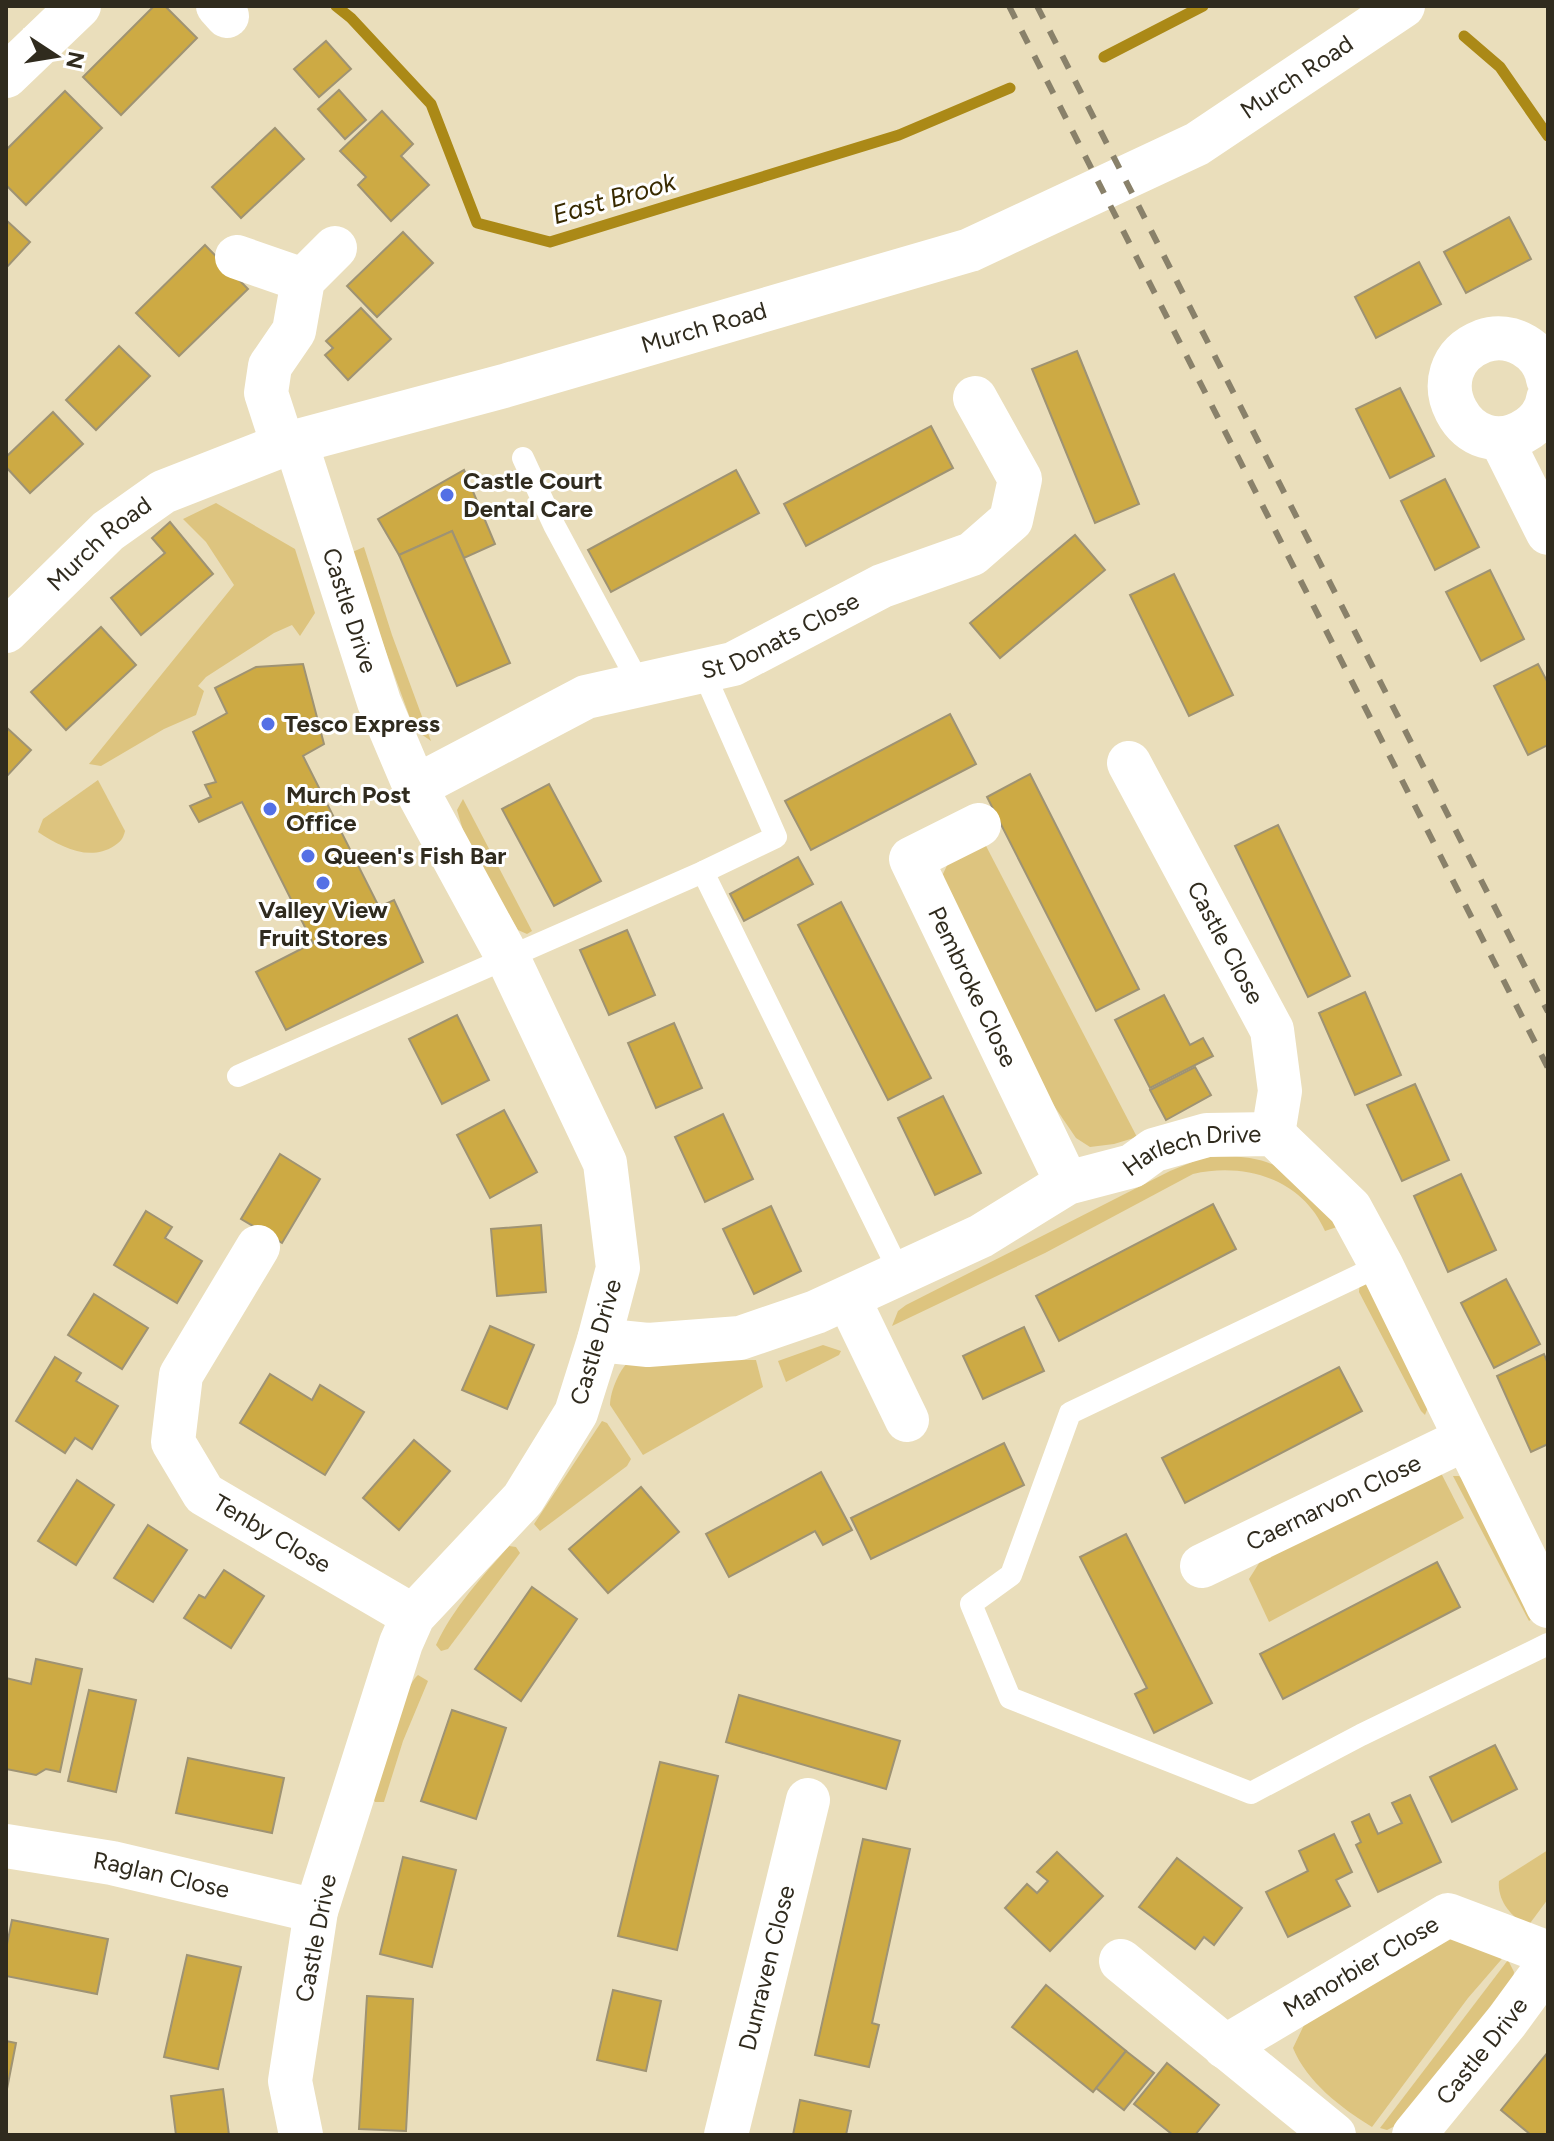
<svg xmlns="http://www.w3.org/2000/svg" width="1554" height="2141" font-family="Figtree,sans-serif">
<style>
.green{fill:#ddc47f}
.lines{fill:none;stroke-linecap:round;stroke-linejoin:round}
.stream{stroke:#ab8917;stroke-width:11}
.building{fill:#cdaa44;stroke:#9f9373;stroke-width:2}
.lane{stroke:#fff;stroke-width:22}
.street{stroke:#fff;stroke-width:44}
.rail{stroke:#89816a;stroke-width:6;stroke-dasharray:14 14;stroke-linecap:butt}
.poi-dot{fill:#5470e5;stroke:#fff;stroke-width:3}
.labels{text-anchor:middle;stroke-width:6;stroke-linejoin:round;paint-order:stroke}
.street-label{font-size:24px;fill:#302b1e;stroke:#fff}
.poi-label{font-size:24px;font-weight:bold;fill:#302b1e;stroke:#fff;text-anchor:start}
.water-label{font-size:26px;font-style:italic;fill:#382a00;stroke:#fff}
</style>
<rect width="100%" height="100%" fill="#eadebb"/>
<g class="green">
<path d="M216,503l79,46 20,64 -15,23 -8,-11 -18,8 -68,44 -8,9 6,5 -8,24 -32,14 -63,37 -12,-2 145,-179 -28,-43 -23,-23z"/>
<path d="M364,547l28,88 39,106 -17,-12 -64,-176z"/>
<path d="M98,780l27,51c-2,8 -4,10 -11,15 -25,16 -53,1 -76,-14l5,-13z"/>
<path d="M463,799l69,132 -5,3 -9,-4 -51,-86 -10,-34z"/>
<path d="M985,844l152,293 -23,7 -24,3 -14,-9 -28,-41 -102,-205 -3,-18 7,-15z"/>
<path d="M1217,1156c68,-1 82,23 120,71l-12,4c-23,-52 -80,-69 -132,-57l-148,79 -153,73 6,-15 8,-6 264,-134 32,-13z"/>
<path d="M1360,1281h12l58,121 -5,13 -4,-4 -62,-119z"/>
<path d="M823,1345l18,6 -2,4 -53,27 -8,-21z"/>
<path d="M631,1359l125,1 7,27 -120,68 -33,-50c0,-14 10,-37 21,-46z"/>
<path d="M602,1421l5,2 24,36 -4,7 -87,65 -6,-7z"/>
<path d="M1441,1473l23,45 -195,104 -20,-43 12,-19z"/>
<path d="M1453,1476h6l11,9 63,133 -4,3z"/>
<path d="M509,1546l7,1 4,6 -72,96 -7,2 -5,-6c17,-37 46,-68 73,-99z"/>
<path d="M418,1675l10,6 -25,60 -19,61h-9l-2,-4c7,-24 29,-111 45,-123z"/>
<path d="M1548,1850v49l-20,27c-16,-8 -31,-25 -29,-45z"/>
<path d="M1458,1935l49,18 -39,45 -96,129c-31,-19 -65,-45 -79,-79l11,-23 128,-80z"/>
<path d="M1508,1960l6,12 -1,8 -116,145 -10,5 -7,-2z"/>
</g>
<g class="lines">
<g class="stream">
<path d="M336,6l15,12 80,86 46,119 73,19 349,-107 111,-47"/>
<path d="M1464,36l36,31 48,69"/>
<path d="M1104,57l99,-51"/>
</g>
</g>
<g class="building">
<path d="M154,6h11l32,32 -76,77 -38,-38z"/>
<path d="M326,41l25,28 -32,28 -25,-28z"/>
<path d="M339,90l27,30 -21,19 -27,-30z"/>
<path d="M65,91l37,37 -76,77 -20,-20v-35z"/>
<path d="M382,111l31,33 -12,12 28,29 -38,36 -33,-36 8,-8 -26,-26z"/>
<path d="M275,128l29,31 -63,59 -29,-31z"/>
<path d="M1509,217l22,42 -65,34 -22,-41z"/>
<path d="M6,220l24,22 -24,26z"/>
<path d="M403,232l30,31 -56,54 -30,-31z"/>
<path d="M205,245l43,44 -69,67 -43,-43z"/>
<path d="M1419,262l22,42 -65,34 -21,-41z"/>
<path d="M361,308l30,31 -43,41 -23,-25 8,-7 -7,-7z"/>
<path d="M119,346l31,30 -54,54 -30,-30z"/>
<path d="M1077,351l62,153 -44,19 -63,-154z"/>
<path d="M1400,388l34,68 -44,22 -34,-69z"/>
<path d="M53,412l30,32 -53,49 -24,-26v-10z"/>
<path d="M931,426l22,42 -147,78 -22,-42z"/>
<path d="M464,470l31,74 -31,14 -12,-27 -53,24 -21,-36z"/>
<path d="M736,470l23,43 -148,79 -23,-42z"/>
<path d="M1445,479l34,68 -44,23 -34,-69z"/>
<path d="M170,522l43,52 -72,61 -30,-37 54,-45 -13,-15z"/>
<path d="M452,531l58,132 -53,23 -58,-131z"/>
<path d="M1075,535l30,35 -105,88 -30,-35z"/>
<path d="M1490,570l34,69 -43,22 -35,-69z"/>
<path d="M1174,574l59,121 -44,21 -59,-121z"/>
<path d="M101,627l35,38 -70,65 -35,-38z"/>
<path d="M303,664l21,80 -21,12 76,151 15,-7 29,62 -137,68 -30,-58 57,-29 -71,-141 -43,20 -9,-16 21,-9 -6,-12 11,-3 -23,-50 34,-19 -12,-25 41,-21z"/>
<path d="M1538,664l10,19v62l-20,10 -34,-69z"/>
<path d="M950,714l26,50 -165,86 -26,-49z"/>
<path d="M6,727l25,23 -25,27z"/>
<path d="M1030,774l109,215 -43,22 -109,-214z"/>
<path d="M549,784l52,97 -47,25 -52,-97z"/>
<path d="M1278,825l72,151 -42,21 -73,-151z"/>
<path d="M798,857l15,27 -69,37 -14,-27z"/>
<path d="M841,902l90,176 -43,22 -90,-175z"/>
<path d="M627,930l28,65 -46,20 -29,-65z"/>
<path d="M1365,992l36,83 -46,20 -36,-82z"/>
<path d="M1164,995l26,50 13,-7 10,18 -63,32 -35,-68z"/>
<path d="M457,1015l32,65 -47,24 -33,-65z"/>
<path d="M674,1023l28,65 -46,20 -28,-65z"/>
<path d="M1195,1067l16,28 -45,25 -16,-30z"/>
<path d="M1415,1084l34,76 -47,21 -35,-76z"/>
<path d="M943,1096l38,77 -46,22 -37,-77z"/>
<path d="M504,1110l33,62 -47,26 -33,-63z"/>
<path d="M723,1114l30,65 -48,23 -30,-65z"/>
<path d="M280,1154l40,25 -38,64 -41,-24z"/>
<path d="M1461,1174l35,76 -48,22 -34,-76z"/>
<path d="M1213,1204l23,45 -177,92 -23,-45z"/>
<path d="M771,1206l30,65 -47,23 -31,-65z"/>
<path d="M146,1211l26,16 -7,11 37,23 -25,42 -63,-38z"/>
<path d="M541,1225l5,67 -49,4 -6,-67z"/>
<path d="M1506,1279l34,65 -46,24 -33,-65z"/>
<path d="M94,1294l54,34 -26,41 -54,-34z"/>
<path d="M490,1326l44,19 -27,64 -45,-19z"/>
<path d="M1024,1327l20,44 -61,28 -20,-43z"/>
<path d="M1544,1354l4,10v80l-17,8 -34,-76z"/>
<path d="M55,1357l26,16 -5,8 42,25 -26,43 -17,-11 -10,15 -49,-32z"/>
<path d="M1339,1367l23,44 -177,92 -23,-45z"/>
<path d="M270,1374l42,26 8,-15 44,27 -39,63 -85,-52z"/>
<path d="M414,1440l36,31 -51,59 -36,-32z"/>
<path d="M1004,1443l20,42 -153,74 -20,-41z"/>
<path d="M821,1472l31,58 -29,15 -8,-14 -86,46 -23,-43z"/>
<path d="M77,1480l37,25 -38,60 -38,-24z"/>
<path d="M641,1487l38,45 -71,61 -39,-44z"/>
<path d="M148,1525l39,25 -34,52 -39,-24z"/>
<path d="M1126,1534l86,169 -58,30 -19,-39 12,-6 -67,-131z"/>
<path d="M1437,1562l23,45 -177,92 -23,-45z"/>
<path d="M224,1570l40,26 -33,52 -47,-30 15,-23 6,3z"/>
<path d="M532,1587l45,32 -56,82 -46,-32z"/>
<path d="M36,1659l46,10 -22,103 -14,-3 -10,6 -30,-6v-91l25,6z"/>
<path d="M89,1690l47,10 -20,92 -48,-11z"/>
<path d="M739,1695l161,46 -14,48 -160,-47z"/>
<path d="M452,1710l54,18 -30,91 -55,-18z"/>
<path d="M1495,1745l22,44 -65,33 -22,-45z"/>
<path d="M188,1758l96,20 -12,55 -96,-20z"/>
<path d="M660,1762l58,14 -41,174 -59,-14z"/>
<path d="M1410,1795l31,67 -63,30 -22,-47 5,-3 -9,-20 17,-8 9,20 24,-11 -10,-20z"/>
<path d="M1334,1834l18,38 -16,8 14,26 -62,31 -22,-45 42,-21 -9,-20z"/>
<path d="M863,1839l47,10 -38,174 7,2 -10,42 -54,-12z"/>
<path d="M1057,1852l46,44 -53,55 -45,-43 22,-24 10,9 11,-12 -11,-9z"/>
<path d="M403,1857l53,13 -24,97 -52,-13z"/>
<path d="M1177,1858l65,50 -28,37 -10,-8 -9,12 -56,-42z"/>
<path d="M12,1920l96,19 -11,55 -91,-18v-27z"/>
<path d="M187,1955l54,12 -23,102 -54,-12z"/>
<path d="M1046,1985l80,66 -33,41 -81,-65z"/>
<path d="M613,1990l48,11 -15,70 -49,-11z"/>
<path d="M367,1996l46,3 -7,132 -47,-2z"/>
<path d="M6,2041l10,2 -10,51z"/>
<path d="M1126,2051l28,22 -30,37 -28,-22z"/>
<path d="M1548,2052v83h-17l-30,-25z"/>
<path d="M1167,2063l52,42 -24,30h-22l-39,-31z"/>
<path d="M223,2089l6,46h-53l-5,-39z"/>
<path d="M800,2100l51,11 -5,24h-53z"/>
</g>
<g class="lines">
<g class="lane">
<path d="M523,458l31,67 86,160"/>
<path d="M703,872l197,401"/>
<path d="M238,1076l465,-204 73,-35 -73,-166"/>
<path d="M1381,1265l-311,148 -59,162 -40,29 39,94 241,95 110,-58 187,-91"/>
</g>
<g class="street">
<path d="M218,6l9,10"/>
<path d="M6,76l73,-70"/>
<path d="M237,257l66,23"/>
<path d="M1548,379c-5,-29 -37,-48 -65,-38 -70,27 -17,130 46,87 10,-7 17,-17 19,-29"/>
<path d="M1501,439l47,94"/>
<path id="s1" d="M296,443l83,259 36,85 93,171 97,205 13,105 -19,72 -23,73 -53,86 -110,117 -12,27 -85,268 -26,170 11,54"/>
<path d="M283,445l-17,-52 4,-27 24,-35 9,-51 32,-32"/>
<path id="s2" d="M6,631l102,-100 55,-39 120,-47 221,-59 466,-136 227,-106 206,-138"/>
<path id="s3" d="M1129,763l143,267 8,61 -7,43"/>
<path id="s4" d="M415,787l171,-90 147,-33 149,-78 90,-32 39,-34 9,-41 -45,-81"/>
<path id="s5" d="M979,825l-68,34 156,324"/>
<path id="s6" d="M258,1247l-77,128 -8,67 31,52 209,122"/>
<path d="M848,1298l59,122"/>
<path id="s7" d="M599,1340l49,5 92,-7 76,-26 165,-76 86,-53 65,-17 22,-16 53,-15 66,-1 77,74 31,57 167,341"/>
<path id="s8" d="M1202,1566l263,-127"/>
<path id="s9" d="M6,1846l106,17 204,48"/>
<path d="M1121,1961l213,174"/>
<path id="s10" d="M1225,2047l223,-132 100,38"/>
<path id="s11" d="M726,2135l82,-335"/>
<path id="s12" d="M1414,2135l93,-114 41,-56"/>
</g>
<g class="rail">
<path d="M1009,6l539,1062"/>
<path d="M1037,6l511,1006"/>
</g>
</g>
<g class="poi-dot">
<circle cx="447" cy="495" r="8"/>
<circle cx="268" cy="724" r="8"/>
<circle cx="270" cy="809" r="8"/>
<circle cx="308" cy="856" r="8"/>
<circle cx="323" cy="883" r="8"/>
</g>
<g class="labels">
<g class="street-label">
<text dy="8" stroke="none"><textPath href="#s2" startOffset="1424">Murch Road</textPath></text>
<text dy="8" stroke="none"><textPath href="#s2" startOffset="776">Murch Road</textPath></text>
<text dy="8" stroke="none"><textPath href="#s2" startOffset="128">Murch Road</textPath></text>
<text dy="8" stroke="none"><textPath href="#s1" startOffset="176">Castle Drive</textPath></text>
<text dy="8" stroke="none"><textPath href="#s4" startOffset="398">St Donats Close</textPath></text>
<text dy="8" stroke="none"><textPath href="#s3" startOffset="204">Castle Close</textPath></text>
<text dy="8" stroke="none"><textPath href="#s5" startOffset="218">Pembroke Close</textPath></text>
<text dy="8" stroke="none"><textPath href="#s7" startOffset="636">Harlech Drive</textPath></text>
<text transform="translate(596 1342) rotate(-74)" y="8">Castle Drive</text>
<text dy="8" stroke="none"><textPath href="#s8" startOffset="146">Caernarvon Close</textPath></text>
<text dy="8" stroke="none"><textPath href="#s6" startOffset="356">Tenby Close</textPath></text>
<text dy="8" stroke="none"><textPath href="#s9" startOffset="158">Raglan Close</textPath></text>
<text transform="translate(316 1938) rotate(-79)" y="8">Castle Drive</text>
<text dy="8" stroke="none"><textPath href="#s10" startOffset="158">Manorbier Close</textPath></text>
<text dy="8" stroke="none"><textPath href="#s11" startOffset="172">Dunraven Close</textPath></text>
<text dy="8" stroke="none"><textPath href="#s12" startOffset="108">Castle Drive</textPath></text>
</g>
<g class="poi-label">
<text x="463" y="489">Castle Court<tspan x="463" dy="28">Dental Care</tspan></text>
<text x="284" y="732">Tesco Express</text>
<text x="286" y="803">Murch Post<tspan x="286" dy="28">Office</tspan></text>
<text x="324" y="864">Queen's Fish Bar</text>
<text x="323" y="918" text-anchor="middle">Valley View<tspan x="323" dy="28">Fruit Stores</tspan></text>
</g>
<g class="water-label">
<text transform="translate(614 198) rotate(-16)" y="9">East Brook</text>
</g>
</g>
<rect width="1554" height="2141" fill="none" stroke="#302b1e" stroke-width="16"/>
<g transform="translate(56 56) rotate(102)" stroke="#ffffff" stroke-width="6" paint-order="stroke">
<path d="M0-6L14 30L0 20L-14 30Z" fill="#302b1e"/>
<text y="-12" font-size="22" font-weight="bold" text-anchor="middle" fill="#302b1e">N</text>
</g>
</svg>
